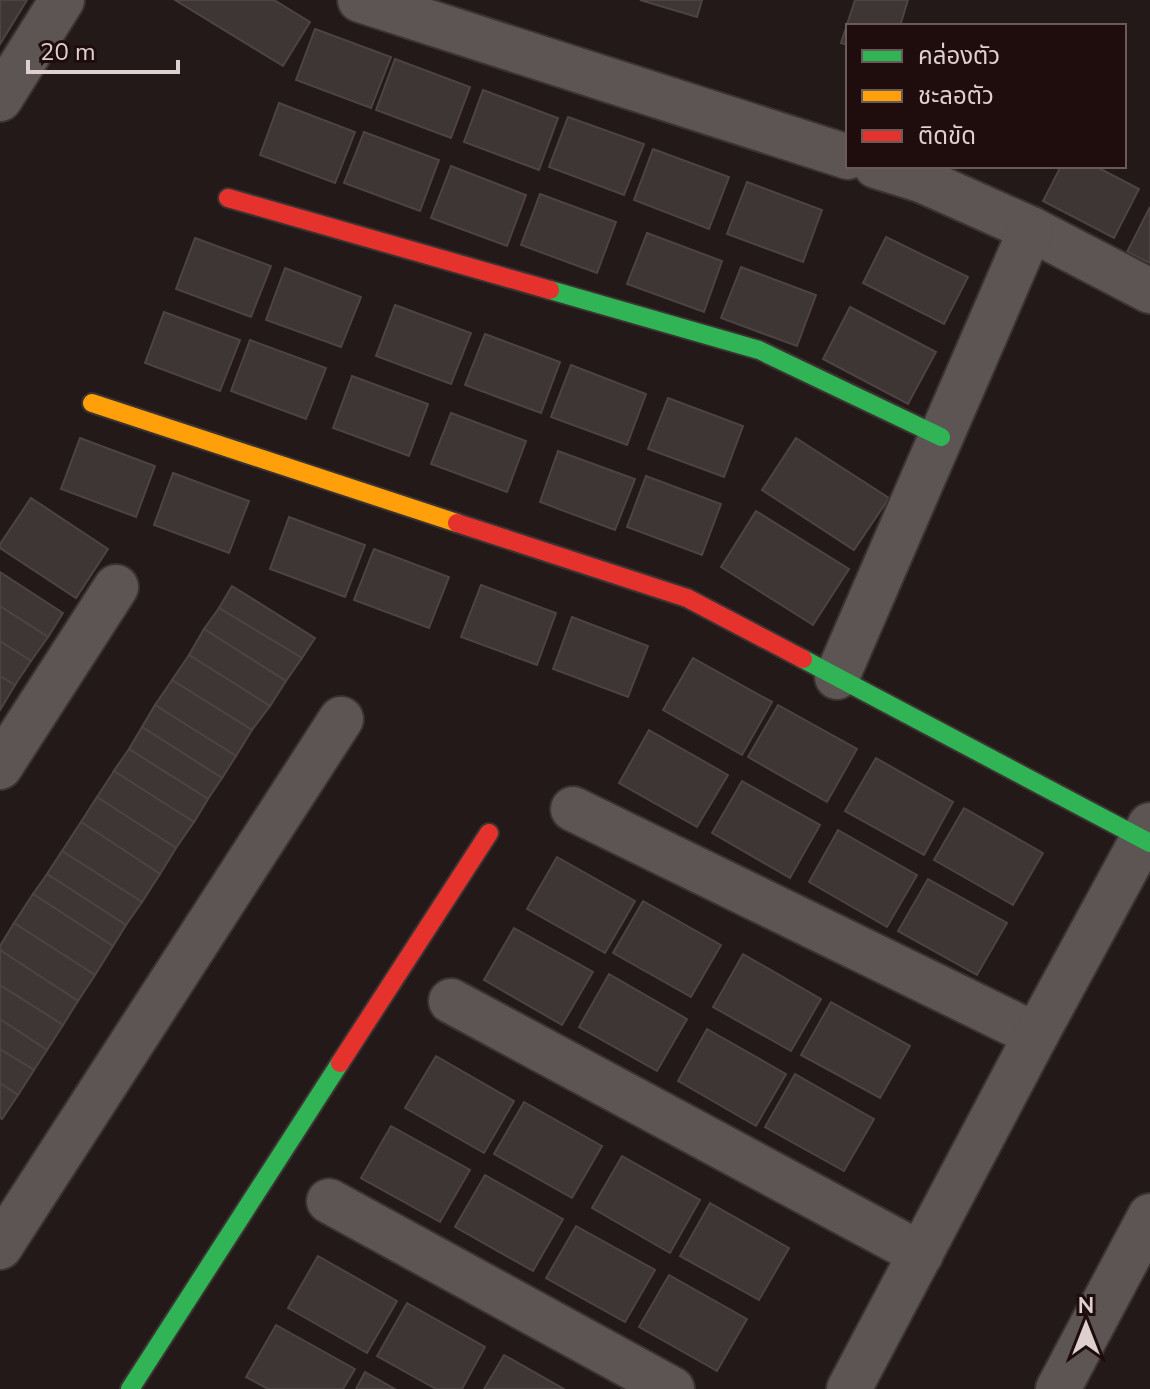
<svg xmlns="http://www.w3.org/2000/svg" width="1150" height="1389" font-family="'Nunito Sans','Noto Sans Thai',sans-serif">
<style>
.building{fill:#3e3535;stroke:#4d4343;stroke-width:2}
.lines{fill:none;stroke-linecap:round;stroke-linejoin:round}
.street-casing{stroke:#3b3332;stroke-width:48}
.fast-casing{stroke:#3b3332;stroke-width:22}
.slow-casing{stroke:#3b3332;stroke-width:22}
.jam-casing{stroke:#3b3332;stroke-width:22}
.street{stroke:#5d5454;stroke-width:44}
.fast{stroke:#30b455;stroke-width:18}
.slow{stroke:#ff9f0a;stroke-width:18}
.jam{stroke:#e5322d;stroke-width:18}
</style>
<rect width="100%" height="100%" fill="#241919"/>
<g class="building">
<path d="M0,0h27l-27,44z"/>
<path d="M175,0h99l36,22 -27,44z"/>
<path d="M640,0h62l-5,17z"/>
<path d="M855,0h53l-8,26h-52v19l-7,-2z"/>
<path d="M315,29l76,28 -20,51 -75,-28z"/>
<path d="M395,59l75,28 -19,51 -75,-28z"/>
<path d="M483,90l75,28 -19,52 -75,-28z"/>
<path d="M279,103l76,29 -20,51 -75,-28z"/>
<path d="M568,117l76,27 -20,51 -75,-28z"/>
<path d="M364,132l75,28 -19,51 -76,-28z"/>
<path d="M653,149l76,28 -20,52 -75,-29z"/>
<path d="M451,166l75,29 -19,51 -76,-28z"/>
<path d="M1061,166h34l44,23 -25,49 -71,-37z"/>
<path d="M747,182l75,28 -19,52 -76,-28z"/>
<path d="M540,194l76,28 -19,51 -76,-28z"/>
<path d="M1150,207v56l-23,-11z"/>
<path d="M647,233l75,28 -18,51 -77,-28z"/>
<path d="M886,237l82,40 -24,47 -81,-41z"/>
<path d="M195,238l76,28 -20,51 -75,-28z"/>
<path d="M741,267l75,28 -19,51 -76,-28z"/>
<path d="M285,268l76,29 -20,50 -75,-27z"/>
<path d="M395,305l76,28 -20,51 -75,-28z"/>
<path d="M850,307l86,45 -28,52 -85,-45z"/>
<path d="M164,312l76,28 -20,51 -75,-28z"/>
<path d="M485,334l75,28 -19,51 -76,-28z"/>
<path d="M250,340l76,28 -20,51 -75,-28z"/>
<path d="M571,365l75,29 -19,51 -76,-28z"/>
<path d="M352,376l76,28 -19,52 -76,-28z"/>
<path d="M668,398l75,28 -19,51 -76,-28z"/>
<path d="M451,413l75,28 -19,51 -76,-28z"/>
<path d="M80,438l75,28 -19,51 -75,-28z"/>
<path d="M796,438l93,60 -35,52 -92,-60z"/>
<path d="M558,451l77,28 -20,51 -75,-28z"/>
<path d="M173,473l76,28 -20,52 -75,-28z"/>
<path d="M646,476l75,28 -19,51 -75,-28z"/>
<path d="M31,498l77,51 -32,49 -76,-50v-4z"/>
<path d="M756,511l93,58 -36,56 -92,-58z"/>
<path d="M289,517l76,28 -20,52 -75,-28z"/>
<path d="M374,549l75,28 -20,51 -75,-28z"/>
<path d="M0,572l63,41 -15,24 -48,-31z"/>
<path d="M481,585l75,28 -19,52 -76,-28z"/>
<path d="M232,586l83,52 -13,20 -83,-50z"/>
<path d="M0,606l48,31 -17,24 -31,-20z"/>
<path d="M219,608l83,50 -16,23 -82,-52z"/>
<path d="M572,617l76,29 -20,51 -75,-28z"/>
<path d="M204,629l82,52 -16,25 -81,-51z"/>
<path d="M0,641l31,20 -16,24 -15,-9z"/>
<path d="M189,655l81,51 -18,24 -80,-50z"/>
<path d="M693,658l79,44 -30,53 -79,-45z"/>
<path d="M0,676l15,9 -15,25z"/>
<path d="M172,680l80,50 -16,26 -81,-51z"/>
<path d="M155,705l81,51 -14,22 -80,-51z"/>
<path d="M778,705l79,44 -30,53 -79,-45z"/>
<path d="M142,727l80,51 -14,21 -79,-50z"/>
<path d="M649,730l79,45 -31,52 -78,-44z"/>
<path d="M129,749l79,50 -14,23 -81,-50z"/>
<path d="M876,758l77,44 -29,53 -79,-44z"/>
<path d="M114,771l80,51 -18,26 -79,-51z"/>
<path d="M742,781l78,44 -30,53 -78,-45z"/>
<path d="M97,797l79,51 -16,26 -79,-52z"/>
<path d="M964,808l79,45 -30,52 -79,-45z"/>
<path d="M81,822l79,52 -18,28 -80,-51z"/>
<path d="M838,830l79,45 -30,52 -78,-45z"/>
<path d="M62,851l80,51 -16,23 -79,-51z"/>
<path d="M557,857l78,44 -30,52 -78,-44z"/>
<path d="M47,874l79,51 -13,21 -80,-52z"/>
<path d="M928,879l79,44 -30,52 -79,-44z"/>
<path d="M33,894l80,52 -18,29 -81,-52z"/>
<path d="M643,901l78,44 -30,52 -78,-44z"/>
<path d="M14,923l81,52 -17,26 -78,-51v-4z"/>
<path d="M514,928l79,44 -31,53 -78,-45z"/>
<path d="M0,950l78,51 -15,24 -63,-40z"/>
<path d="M743,954l78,45 -30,52 -78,-44z"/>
<path d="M609,974l78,45 -30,52 -78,-44z"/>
<path d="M0,985l63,40 -16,25 -47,-31z"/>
<path d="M831,1002l79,44 -30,52 -79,-43z"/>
<path d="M0,1019l47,31 -13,20 -34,-21z"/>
<path d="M707,1029l79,45 -30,52 -78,-45z"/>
<path d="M0,1049l34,21 -16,25 -18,-12z"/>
<path d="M436,1056l78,45 -30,52 -79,-45z"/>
<path d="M795,1074l79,45 -30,52 -79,-44z"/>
<path d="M0,1083l18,12 -16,24 -2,-1z"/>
<path d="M524,1102l78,44 -30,52 -78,-44z"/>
<path d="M391,1126l79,44 -30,52 -79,-44z"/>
<path d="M622,1156l78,44 -30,53 -78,-45z"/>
<path d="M485,1175l78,44 -30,52 -78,-44z"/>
<path d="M710,1203l79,45 -30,52 -79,-44z"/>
<path d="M576,1226l79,44 -30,52 -79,-44z"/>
<path d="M318,1256l79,45 -30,52 -79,-45z"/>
<path d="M669,1275l78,44 -30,52 -78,-44z"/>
<path d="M407,1303l78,44 -23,42h-26l-59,-33z"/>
<path d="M276,1325l79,44 -12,20h-75l-22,-12z"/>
<path d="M504,1355l60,34h-80z"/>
<path d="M365,1372l30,17h-39z"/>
</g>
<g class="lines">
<g class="street-casing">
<g id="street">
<path d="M360,0l488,157"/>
<path d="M0,99l62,-99"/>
<path d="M876,166l45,14 110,49 119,62"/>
<path d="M837,677l194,-448"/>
<path d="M0,767l116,-180"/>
<path d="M573,809l463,226"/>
<path d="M451,1001l470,253"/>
<path d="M329,1201l343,188"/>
<path d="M0,1247l341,-528"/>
<path d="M849,1389l187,-354 114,-210"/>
<path d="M1058,1389l92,-173"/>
</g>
</g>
<g class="fast-casing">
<g id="fast">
<path d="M550,290l209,60 182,87"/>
<path d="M803,659l347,184"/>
<path d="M130,1389l210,-326"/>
</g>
</g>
<g class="slow-casing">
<path id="slow" d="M92,403l365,120"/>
</g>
<g class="jam-casing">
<g id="jam">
<path d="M228,198l322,92"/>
<path d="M457,523l230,75 116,61"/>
<path d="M340,1063l149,-230"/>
</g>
</g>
<use href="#street" class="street"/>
<use href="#fast" class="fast"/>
<use href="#slow" class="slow"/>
<use href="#jam" class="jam"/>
</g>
<rect x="846" y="24" width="280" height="144" fill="#1f0c0c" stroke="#6b5a5a" stroke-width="2"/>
<rect x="862" y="50" width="40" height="12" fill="#30b455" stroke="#6b5a5a" stroke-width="2"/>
<text x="918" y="64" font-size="24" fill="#ded0cf">คล่องตัว</text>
<rect x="862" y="90" width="40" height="12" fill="#ff9f0a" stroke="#6b5a5a" stroke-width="2"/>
<text x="918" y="104" font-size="24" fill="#ded0cf">ชะลอตัว</text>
<rect x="862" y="130" width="40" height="12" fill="#e5322d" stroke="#6b5a5a" stroke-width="2"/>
<text x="918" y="144" font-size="24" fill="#ded0cf">ติดขัด</text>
<g transform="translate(1086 1325)" stroke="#1f0c0c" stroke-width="6" paint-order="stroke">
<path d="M0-6L14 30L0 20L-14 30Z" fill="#ded0cf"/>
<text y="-12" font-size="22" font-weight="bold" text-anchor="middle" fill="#ded0cf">N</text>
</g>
<path d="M28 60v12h150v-12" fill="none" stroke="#ded0cf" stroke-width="4"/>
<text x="40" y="60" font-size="24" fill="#ded0cf" stroke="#1f0c0c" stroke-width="6" paint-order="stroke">20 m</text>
</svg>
